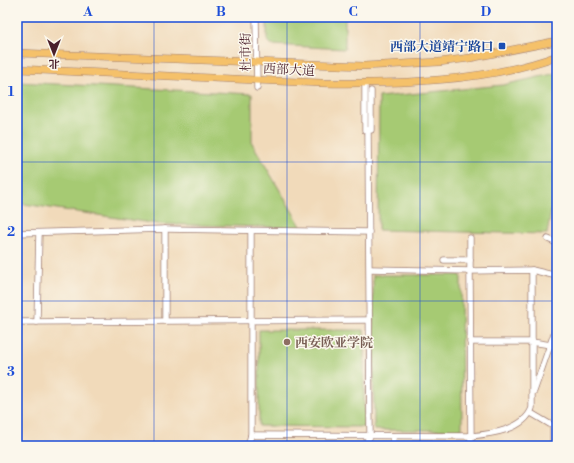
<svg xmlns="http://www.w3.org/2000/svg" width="574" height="463" font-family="'Libre Bodoni','Noto Serif SC',serif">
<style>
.green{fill:#a6ca73;stroke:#78744f}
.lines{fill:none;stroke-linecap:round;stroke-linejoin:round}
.minor-casing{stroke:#9e7c72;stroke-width:7}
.major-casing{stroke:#9e7c72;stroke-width:8}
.minor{stroke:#fff;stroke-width:5.5}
.major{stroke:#f5c16b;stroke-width:7}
.grid{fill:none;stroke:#1d4ed8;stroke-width:1;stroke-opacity:0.55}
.transit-dot{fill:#1a4fb4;stroke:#fbf7ec;stroke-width:1.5}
.education-dot{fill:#8d6e63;stroke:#fbf7ec;stroke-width:1.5}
.labels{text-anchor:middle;stroke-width:3;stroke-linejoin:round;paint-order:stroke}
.transit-label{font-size:13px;font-weight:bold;fill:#164399;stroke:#fbf7ec;text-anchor:end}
.street-label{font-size:13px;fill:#4a1f2b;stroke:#fbf7ec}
.education-label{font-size:13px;font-weight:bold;fill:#785e54;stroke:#fbf7ec;text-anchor:start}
.neatline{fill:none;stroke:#1d4ed8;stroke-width:1.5}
.grid-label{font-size:13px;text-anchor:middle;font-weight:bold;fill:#1d4ed8}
</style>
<rect width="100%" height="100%" fill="#fbf7ec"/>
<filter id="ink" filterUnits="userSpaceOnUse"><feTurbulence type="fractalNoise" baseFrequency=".025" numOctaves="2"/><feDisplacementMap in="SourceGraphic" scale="8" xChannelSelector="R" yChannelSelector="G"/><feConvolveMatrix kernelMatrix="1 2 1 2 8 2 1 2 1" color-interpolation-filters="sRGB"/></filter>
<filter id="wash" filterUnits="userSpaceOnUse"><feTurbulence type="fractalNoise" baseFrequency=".012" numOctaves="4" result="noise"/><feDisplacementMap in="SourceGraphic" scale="16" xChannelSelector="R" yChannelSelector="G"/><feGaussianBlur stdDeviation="0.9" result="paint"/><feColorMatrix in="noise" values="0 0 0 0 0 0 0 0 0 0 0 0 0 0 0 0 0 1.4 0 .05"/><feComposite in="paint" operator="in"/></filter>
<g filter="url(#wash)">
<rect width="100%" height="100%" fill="#f1daba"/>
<g class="green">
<path d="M267,17h78v32l-73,-4 -5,-5z"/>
<path d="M557,73v104l-10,57 -169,-4 1,-133 124,-12z"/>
<path d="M17,82l235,12v49l50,85 -144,-4 -141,-21z"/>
<path d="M373,275h88l1,155h-88z"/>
<path d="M259,330h105v97l-105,-1z"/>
</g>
</g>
<g filter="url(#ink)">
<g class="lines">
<g class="minor-casing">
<g id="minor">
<path d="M256,17l1,71"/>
<path d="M365,83v47h6v-39"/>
<path d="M165,229l204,3"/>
<path d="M251,231v204"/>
<path d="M17,233l148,-4v91"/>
<path d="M470,238v33l62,-1 25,6"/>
<path d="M548,239l9,4"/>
<path d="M444,260h26"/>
<path d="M370,269l100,2 1,175"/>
<path d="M17,322l352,-2"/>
<path d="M37,322l2,-89"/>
<path d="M470,342h62l25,4"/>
<path d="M534,391l23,-66"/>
<path d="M531,413l22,13"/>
<path d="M393,436v10"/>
<path d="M248,446l3,-11 220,1c20,-2 53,-6 61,-28v-138"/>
<path d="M364,446l6,-10 -2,-306"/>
<path d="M553,446v-20h4"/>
</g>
</g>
<g class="major-casing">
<g id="major">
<path d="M17,53l347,13 75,-4 31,-4 87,-17"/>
<path d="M17,69l304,14c74,1 166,-1 236,-27"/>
</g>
</g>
<use href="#minor" class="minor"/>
<use href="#major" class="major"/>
</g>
</g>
<path class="grid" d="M154,17v429M287,17v429M420,17v429M17,162h540M17,301h540"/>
<rect class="transit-dot" x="498" y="42" width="8" height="8" rx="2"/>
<circle class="education-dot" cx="287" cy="342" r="4"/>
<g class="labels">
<g class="transit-label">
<text x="494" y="51">西部大道靖宁路口</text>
</g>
<g class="street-label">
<text transform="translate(245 52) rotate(-91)" y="5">杜市街</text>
<text transform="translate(289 69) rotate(3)" y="5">西部大道</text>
</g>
<g class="education-label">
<text x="295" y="347">西安欧亚学院</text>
</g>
</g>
<rect width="574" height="463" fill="none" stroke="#fbf7ec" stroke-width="44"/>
<g transform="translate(54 54) rotate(180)" stroke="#fbf7ec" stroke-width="3" paint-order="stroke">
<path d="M0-3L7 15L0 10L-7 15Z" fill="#4a1f2b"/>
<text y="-6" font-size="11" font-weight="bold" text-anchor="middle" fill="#4a1f2b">北</text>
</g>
<rect x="22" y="22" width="530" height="419" class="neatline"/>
<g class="grid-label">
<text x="88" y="16">A</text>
<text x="221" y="16">B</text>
<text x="353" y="16">C</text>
<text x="486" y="16">D</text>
<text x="11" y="96">1</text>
<text x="11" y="236">2</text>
<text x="11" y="376">3</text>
</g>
</svg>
